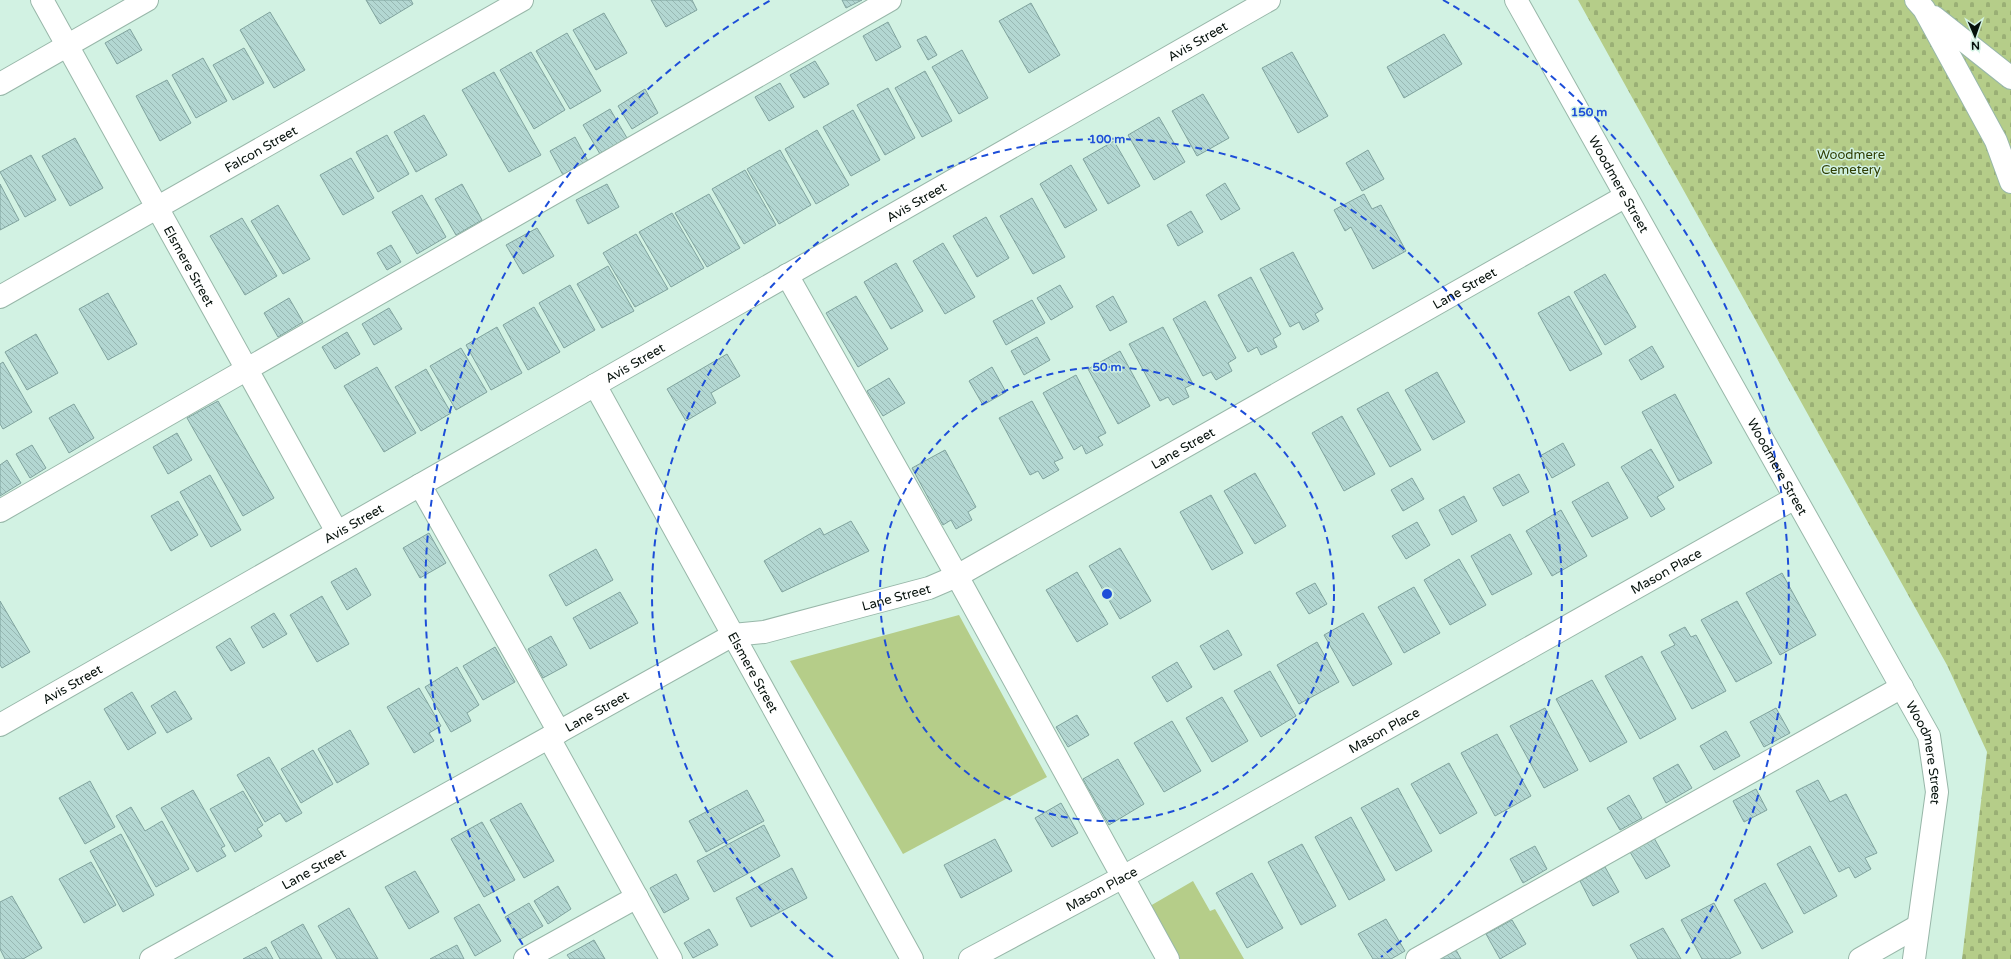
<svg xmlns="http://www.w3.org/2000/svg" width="2011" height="959" font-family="'Varela Round',sans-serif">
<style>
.grass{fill:#b5cd89}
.cemetery{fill:url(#cemetery-stones)}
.building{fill:url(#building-back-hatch);stroke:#80a39e}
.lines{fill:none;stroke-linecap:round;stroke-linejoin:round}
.minor-casing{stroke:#98b7a9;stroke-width:24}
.minor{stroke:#fff;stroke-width:22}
.ring{fill:none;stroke:#1d4ed8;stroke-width:2;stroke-dasharray:7 5}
.labels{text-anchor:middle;stroke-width:3;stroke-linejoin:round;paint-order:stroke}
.street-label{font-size:13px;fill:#06110c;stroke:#d2f2e3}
.park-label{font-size:13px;fill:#2e3d02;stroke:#d2f2e3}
.centre{fill:#1d4ed8;stroke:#d2f2e3;stroke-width:2}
.ring-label{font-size:12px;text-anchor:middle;font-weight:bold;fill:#1d4ed8;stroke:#d2f2e3;stroke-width:3;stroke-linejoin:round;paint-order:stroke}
</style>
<defs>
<pattern id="cemetery-stones" width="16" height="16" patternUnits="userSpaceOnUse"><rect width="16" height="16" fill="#b5cd89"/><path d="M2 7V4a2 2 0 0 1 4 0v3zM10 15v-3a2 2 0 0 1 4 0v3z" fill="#9aaf75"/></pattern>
<pattern id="building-back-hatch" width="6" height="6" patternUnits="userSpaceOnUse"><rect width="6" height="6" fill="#b3d7d2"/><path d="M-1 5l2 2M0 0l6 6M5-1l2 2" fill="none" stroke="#98b8b3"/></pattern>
</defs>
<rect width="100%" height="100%" fill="#d2f2e3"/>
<g class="grass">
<path d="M959,615l88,162 -144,77 -113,-193z"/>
<path d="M1193,881l17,30 5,-2 29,50h-64l-30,-53z"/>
</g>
<path class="cemetery" d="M1578,0h433v959h-49l25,-207 -40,-87z"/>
<g class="building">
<path d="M366,0h45l2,4 -33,20z"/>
<path d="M651,0h41l5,10 -31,17z"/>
<path d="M842,0h20l-16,8z"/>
<path d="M1031,3l29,52 -31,18 -30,-52z"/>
<path d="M270,12l35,58 -31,18 -34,-58z"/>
<path d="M604,13l23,40 -31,17 -23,-40z"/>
<path d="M888,22l13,25 -25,14 -13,-25z"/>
<path d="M130,29l12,21 -25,14 -12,-21z"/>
<path d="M567,33l34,58 -31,18 -34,-58z"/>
<path d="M1444,34l18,30 -58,34 -17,-31z"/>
<path d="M926,36l11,19 -9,5 -11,-20z"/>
<path d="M244,48l20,35 -31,17 -20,-35z"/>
<path d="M962,50l26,48 -29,16 -27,-47z"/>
<path d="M531,52l34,58 -31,19 -34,-59z"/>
<path d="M1292,52l36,64 -30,17 -36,-65z"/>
<path d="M203,58l24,43 -31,17 -24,-43z"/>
<path d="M815,61l14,23 -25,14 -14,-23z"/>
<path d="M925,71l27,50 -30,16 -27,-49z"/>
<path d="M494,72l47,83 -32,17 -47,-82z"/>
<path d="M167,80l24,43 -31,18 -24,-45z"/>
<path d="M780,83l14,24 -25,14 -14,-24z"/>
<path d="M888,88l27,50 -30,17 -28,-50z"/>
<path d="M645,89l13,24 -26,16 -14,-23z"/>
<path d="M1203,94l26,44 -32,18 -25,-45z"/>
<path d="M610,109l17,29 -27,16 -17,-29z"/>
<path d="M853,110l27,50 -29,16 -28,-49z"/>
<path d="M424,115l23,40 -31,17 -22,-40z"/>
<path d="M1159,117l26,45 -31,18 -26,-45z"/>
<path d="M817,130l32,55 -33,19 -31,-55z"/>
<path d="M387,135l22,39 -31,18 -22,-40z"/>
<path d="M575,137l13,24 -25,14 -13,-24z"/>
<path d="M75,138l28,50 -33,18 -28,-50z"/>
<path d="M1114,141l26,45 -32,18 -25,-45z"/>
<path d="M780,150l31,55 -32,19 -32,-55z"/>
<path d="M1368,150l16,29 -22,12 -16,-28z"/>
<path d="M31,155l25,45 -31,17 -25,-45z"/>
<path d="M351,158l23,40 -31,17 -23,-40z"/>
<path d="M1071,165l26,45 -32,18 -25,-44z"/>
<path d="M745,170l31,55 -32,19 -32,-55z"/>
<path d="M1225,183l15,26 -19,11 -15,-25z"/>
<path d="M0,184l19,36 -19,10z"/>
<path d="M462,184l20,36 -26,15 -21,-36z"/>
<path d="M607,184l12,23 -31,17 -12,-24z"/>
<path d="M709,194l31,54 -33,19 -32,-54z"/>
<path d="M1364,194l8,15 9,-4 25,46 -33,18 -22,-42 -6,4 -11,-21z"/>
<path d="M422,195l24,42 -29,17 -25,-42z"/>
<path d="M1032,198l33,59 -32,17 -33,-58z"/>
<path d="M278,205l32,54 -27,15 -32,-53z"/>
<path d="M1191,211l12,21 -25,14 -11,-21z"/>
<path d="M672,213l32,55 -33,19 -32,-55z"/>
<path d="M986,217l23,41 -32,19 -24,-41z"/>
<path d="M242,218l35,58 -32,19 -35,-59z"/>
<path d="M537,228l17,28 -31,18 -17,-29z"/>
<path d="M636,234l32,55 -33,18 -32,-54z"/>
<path d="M943,243l32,54 -30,17 -32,-53z"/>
<path d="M391,245l10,17 -14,8 -10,-17z"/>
<path d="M1293,252l30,57 -8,5 4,7 -16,9 -4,-8 -9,5 -30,-58z"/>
<path d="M896,263l27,48 -32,18 -27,-47z"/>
<path d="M608,266l26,45 -32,17 -25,-44z"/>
<path d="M1605,274l31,53 -31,18 -31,-53z"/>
<path d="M1251,277l30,57 -8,5 4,8 -16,8 -4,-8 -9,5 -30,-57z"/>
<path d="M570,285l25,45 -31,18 -25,-45z"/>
<path d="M1060,285l13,22 -22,13 -14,-22z"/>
<path d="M108,293l29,51 -29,16 -29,-51z"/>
<path d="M856,296l32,53 -30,18 -32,-54z"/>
<path d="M1113,296l14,26 -17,9 -14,-25z"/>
<path d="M1569,296l33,58 -32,17 -32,-58z"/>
<path d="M289,298l14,24 -25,15 -14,-24z"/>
<path d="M1032,300l13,23 -39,22 -13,-24z"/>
<path d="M1205,301l31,57 -8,5 4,8 -16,9 -5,-8 -8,4 -30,-57z"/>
<path d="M534,307l26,45 -32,18 -25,-45z"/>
<path d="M389,308l13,21 -28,16 -12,-21z"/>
<path d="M497,327l25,46 -31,17 -25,-45z"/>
<path d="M1163,327l30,57 -8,4 4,9 -16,8 -5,-8 -8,4 -31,-57z"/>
<path d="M347,332l13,22 -25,15 -13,-22z"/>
<path d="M36,334l22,39 -31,17 -22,-38z"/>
<path d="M1037,337l13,23 -26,15 -13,-24z"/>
<path d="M1652,346l12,21 -23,13 -12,-20z"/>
<path d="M461,348l26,44 -31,18 -26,-44z"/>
<path d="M1120,351l30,55 -32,18 -30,-55z"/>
<path d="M727,354l13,22 -29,17 5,10 -30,18 -19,-32z"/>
<path d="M3,362l29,50 -29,17 -3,-5v-60z"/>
<path d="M377,367l39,66 -32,19 -40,-66z"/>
<path d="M992,367l14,25 -23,13 -14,-24z"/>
<path d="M426,369l25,44 -30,18 -26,-44z"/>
<path d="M1437,372l28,50 -32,18 -28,-50z"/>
<path d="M1076,375l30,58 -8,4 5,8 -17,9 -4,-9 -8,5 -31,-57z"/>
<path d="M889,378l16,25 -22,13 -16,-25z"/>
<path d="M1388,392l33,58 -31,17 -33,-58z"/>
<path d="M1675,394l37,69 -33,18 -37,-69z"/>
<path d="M218,401l56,97 -31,18 -56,-98z"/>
<path d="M1032,401l31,57 -9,4 5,8 -16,9 -5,-8 -8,4 -31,-57z"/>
<path d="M74,404l20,34 -25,15 -20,-35z"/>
<path d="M1342,416l33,58 -31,17 -32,-58z"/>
<path d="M177,433l15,27 -24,14 -15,-27z"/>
<path d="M1563,443l12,22 -23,13 -12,-22z"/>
<path d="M32,445l14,23 -16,10 -14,-24z"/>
<path d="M1651,449l23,38 -17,10 8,12 -14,8 -30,-50z"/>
<path d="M945,450l31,57 -8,5 4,8 -16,9 -5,-9 -8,5 -31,-57z"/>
<path d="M7,460l14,23 -21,13v-31z"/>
<path d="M1255,473l31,53 -31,18 -31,-53z"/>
<path d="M1519,474l10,18 -26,14 -10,-18z"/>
<path d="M210,475l31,55 -30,17 -31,-55z"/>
<path d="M1412,478l12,21 -21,12 -12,-21z"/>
<path d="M1608,482l20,36 -36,19 -20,-35z"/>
<path d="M1211,495l32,58 -31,17 -32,-58z"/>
<path d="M1464,496l13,25 -25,14 -13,-25z"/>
<path d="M178,501l20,34 -27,16 -20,-35z"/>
<path d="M1561,510l26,46 -35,20 -26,-45z"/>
<path d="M851,521l18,30 -87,41 -18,-31 56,-33 4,7z"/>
<path d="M1417,522l13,23 -24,14 -14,-23z"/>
<path d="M429,533l17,30 -26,15 -17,-30z"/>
<path d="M1510,534l22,40 -40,21 -21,-39z"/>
<path d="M1120,548l31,53 -31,18 -31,-53z"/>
<path d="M596,549l17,31 -47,26 -17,-31z"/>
<path d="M1459,559l27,46 -36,20 -26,-45z"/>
<path d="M356,568l15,27 -24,15 -16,-28z"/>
<path d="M1077,572l31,52 -31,18 -31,-52z"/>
<path d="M1782,573l34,62 -36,20 -34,-62z"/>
<path d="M1315,583l12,21 -18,10 -13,-21z"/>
<path d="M1414,587l26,46 -36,20 -26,-46z"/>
<path d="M620,592l18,31 -48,26 -17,-31z"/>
<path d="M322,596l27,48 -32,18 -27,-47z"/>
<path d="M0,601l30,51 -28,16 -2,-3z"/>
<path d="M1737,601l35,62 -36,19 -35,-62z"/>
<path d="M274,613l13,21 -24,14 -12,-21z"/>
<path d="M1363,613l29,51 -39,22 -29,-51z"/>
<path d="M1685,627l6,10 5,-2 30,56 -34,18 -31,-57 14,-7 -6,-10z"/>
<path d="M1228,630l14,25 -28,15 -14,-24z"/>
<path d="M551,636l16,29 -24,13 -15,-29z"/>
<path d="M230,638l15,25 -14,8 -15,-24z"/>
<path d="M1317,642l22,40 -40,22 -22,-39z"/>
<path d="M495,647l20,35 -32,18 -20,-34z"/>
<path d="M1642,656l34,63 -36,20 -35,-63z"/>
<path d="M1177,662l15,25 -25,15 -15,-25z"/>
<path d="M457,667l22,38 -12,8 4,8 -20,11 -26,-45z"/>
<path d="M1270,671l26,45 -35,21 -27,-46z"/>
<path d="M1592,680l35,62 -37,20 -34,-63z"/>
<path d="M419,688l22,38 -12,7 5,8 -20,12 -27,-46z"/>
<path d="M175,691l17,28 -25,14 -16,-27z"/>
<path d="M132,692l24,41 -28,17 -24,-41z"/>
<path d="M1222,697l26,44 -36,21 -26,-44z"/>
<path d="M1545,708l33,62 -34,18 -34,-62z"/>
<path d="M1776,708l14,25 -26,14 -14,-25z"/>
<path d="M1077,715l12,20 -21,12 -12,-20z"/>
<path d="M1172,721l29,50 -37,21 -30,-49z"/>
<path d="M350,730l19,34 -32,19 -19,-34z"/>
<path d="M1726,731l14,25 -26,14 -14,-24z"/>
<path d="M1497,734l34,62 -36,20 -34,-63z"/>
<path d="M313,750l20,34 -32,19 -20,-34z"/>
<path d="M269,757l33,56 -16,9 -6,-9 -15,9 -28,-47z"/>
<path d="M1118,759l26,45 -35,21 -26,-46z"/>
<path d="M1449,763l28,50 -37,21 -29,-50z"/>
<path d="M1678,764l14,24 -26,15 -13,-25z"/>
<path d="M1818,780l12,22 16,-8 31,59 -12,5 6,11 -16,9 -6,-11 -10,5 -43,-81z"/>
<path d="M90,781l25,46 -30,17 -26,-46z"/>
<path d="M1398,788l34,63 -36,20 -35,-63z"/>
<path d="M1756,789l11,21 -23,12 -11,-21z"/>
<path d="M193,790l32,56 -4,2 5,8 -29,16 -36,-64z"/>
<path d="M747,790l17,31 -58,31 -17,-31z"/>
<path d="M243,791l20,34 -6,4 5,7 -27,16 -25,-43z"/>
<path d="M1629,795l13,23 -22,12 -13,-22z"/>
<path d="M521,803l33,58 -30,17 -34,-58z"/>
<path d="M1061,803l17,30 -26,14 -17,-29z"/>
<path d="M131,807l14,24 17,-10 27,48 -33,18 -40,-71z"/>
<path d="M1351,817l34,63 -36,20 -34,-63z"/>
<path d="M482,822l33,58 -31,17 -33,-58z"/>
<path d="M764,825l16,31 -66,36 -17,-31z"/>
<path d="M121,834l33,61 -31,17 -33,-61z"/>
<path d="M1654,838l16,28 -24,13 -16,-27z"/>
<path d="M995,839l17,32 -51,27 -17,-33z"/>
<path d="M1302,844l34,62 -35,19 -33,-63z"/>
<path d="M1535,846l12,23 -24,14 -13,-24z"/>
<path d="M1810,846l27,50 -33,18 -27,-50z"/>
<path d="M91,862l25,43 -32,18 -25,-44z"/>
<path d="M1605,867l14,25 -26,14 -13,-25z"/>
<path d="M792,868l15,30 -56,29 -15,-29z"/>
<path d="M415,871l24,41 -30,17 -24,-42z"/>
<path d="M1252,873l31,55 -36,20 -31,-55z"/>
<path d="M676,874l13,25 -25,14 -14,-25z"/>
<path d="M1765,883l28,49 -31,17 -28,-49z"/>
<path d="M558,886l13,23 -23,15 -14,-23z"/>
<path d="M12,896l30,52 -19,11h-18l-5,-10v-47z"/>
<path d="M529,903l14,23 -24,14 -14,-23z"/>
<path d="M1714,903l27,50 -12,6h-27l-21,-39z"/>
<path d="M479,904l22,37 -26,15 -21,-38z"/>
<path d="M349,908l29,51h-41l-19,-33z"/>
<path d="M1386,919l19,32 -14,8h-18l-15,-25z"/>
<path d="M1512,920l14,24 -26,15 -14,-25z"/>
<path d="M303,924l19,35h-42l-9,-17z"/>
<path d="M1663,928l18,31h-43l-8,-14z"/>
<path d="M709,929l9,16 -25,13 -9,-15z"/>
<path d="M594,940l11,19h-35l-3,-4z"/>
<path d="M457,945l7,14h-34z"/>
<path d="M266,947l7,12h-30z"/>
<path d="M1456,950l5,9h-22z"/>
</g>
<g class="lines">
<g class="minor-casing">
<g id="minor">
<path id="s1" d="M42,0l295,532"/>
<path id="s2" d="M1516,0l413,736 8,56 -23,167"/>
<path d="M1916,0l8,9 72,132 15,41"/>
<path d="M1934,17l77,61"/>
<path d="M0,84l147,-84"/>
<path d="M787,275l170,301 211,383"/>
<path id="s3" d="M0,297l522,-297"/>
<path id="s4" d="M595,385l317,574"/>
<path d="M420,485l139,247"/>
<path d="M0,511l890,-511"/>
<path id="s5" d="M0,725l1269,-725"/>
<path d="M549,738l122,221"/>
<path id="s6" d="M151,959l582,-324 31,-3 165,-44 28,-12 669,-380"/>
<path d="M525,959l112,-62"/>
<path id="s7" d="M970,959l153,-82 672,-379"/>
<path d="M1417,959l485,-272"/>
<path d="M1860,959l58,-33"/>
</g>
</g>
<use href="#minor" class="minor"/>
</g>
<g class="ring">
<circle cx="1107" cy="594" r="227"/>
<path d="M833 957A455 455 0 1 1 1381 957"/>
<path d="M529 955A682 682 0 0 1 771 0M1443 0A682 682 0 0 1 1685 955"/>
</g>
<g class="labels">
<g class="street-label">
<text dy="5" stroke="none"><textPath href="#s5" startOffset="1379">Avis Street</textPath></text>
<text dy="5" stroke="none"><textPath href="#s3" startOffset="300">Falcon Street</textPath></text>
<text dy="5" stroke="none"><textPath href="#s2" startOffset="211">Woodmere Street</textPath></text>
<text dy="5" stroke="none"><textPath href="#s5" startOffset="1055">Avis Street</textPath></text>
<text dy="5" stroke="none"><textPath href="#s1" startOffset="304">Elsmere Street</textPath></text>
<text dy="5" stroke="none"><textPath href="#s6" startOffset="1482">Lane Street</textPath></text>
<text dy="5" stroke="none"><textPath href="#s5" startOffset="731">Avis Street</textPath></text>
<text dy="5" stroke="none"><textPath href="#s6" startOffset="1158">Lane Street</textPath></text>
<text dy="5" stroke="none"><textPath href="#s2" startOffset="535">Woodmere Street</textPath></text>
<text dy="5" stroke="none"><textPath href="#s5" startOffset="407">Avis Street</textPath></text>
<text dy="5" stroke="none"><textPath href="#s7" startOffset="797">Mason Place</textPath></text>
<text dy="5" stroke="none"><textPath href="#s6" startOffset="834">Lane Street</textPath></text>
<text dy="5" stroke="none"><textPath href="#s4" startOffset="328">Elsmere Street</textPath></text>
<text dy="5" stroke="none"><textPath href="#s5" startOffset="83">Avis Street</textPath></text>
<text dy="5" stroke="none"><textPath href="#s6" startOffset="510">Lane Street</textPath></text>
<text dy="5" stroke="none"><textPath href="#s7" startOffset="473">Mason Place</textPath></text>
<text dy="5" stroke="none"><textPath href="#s2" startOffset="859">Woodmere Street</textPath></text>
<text dy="5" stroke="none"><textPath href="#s6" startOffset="186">Lane Street</textPath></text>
<text dy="5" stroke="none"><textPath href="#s7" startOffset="149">Mason Place</textPath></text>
</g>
<g class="park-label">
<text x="1851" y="159">Woodmere<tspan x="1851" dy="15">Cemetery</tspan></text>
</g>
</g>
<circle cx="1107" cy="594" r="6" class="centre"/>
<g class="ring-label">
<text x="1589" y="116">150 m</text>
<text x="1107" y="143">100 m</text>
<text x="1107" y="371">50 m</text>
</g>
<g transform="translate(1975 36) rotate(178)" stroke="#d2f2e3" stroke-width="3" paint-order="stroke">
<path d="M0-3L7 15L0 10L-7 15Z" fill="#06110c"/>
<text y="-6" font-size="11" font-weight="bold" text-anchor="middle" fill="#06110c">N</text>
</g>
</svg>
